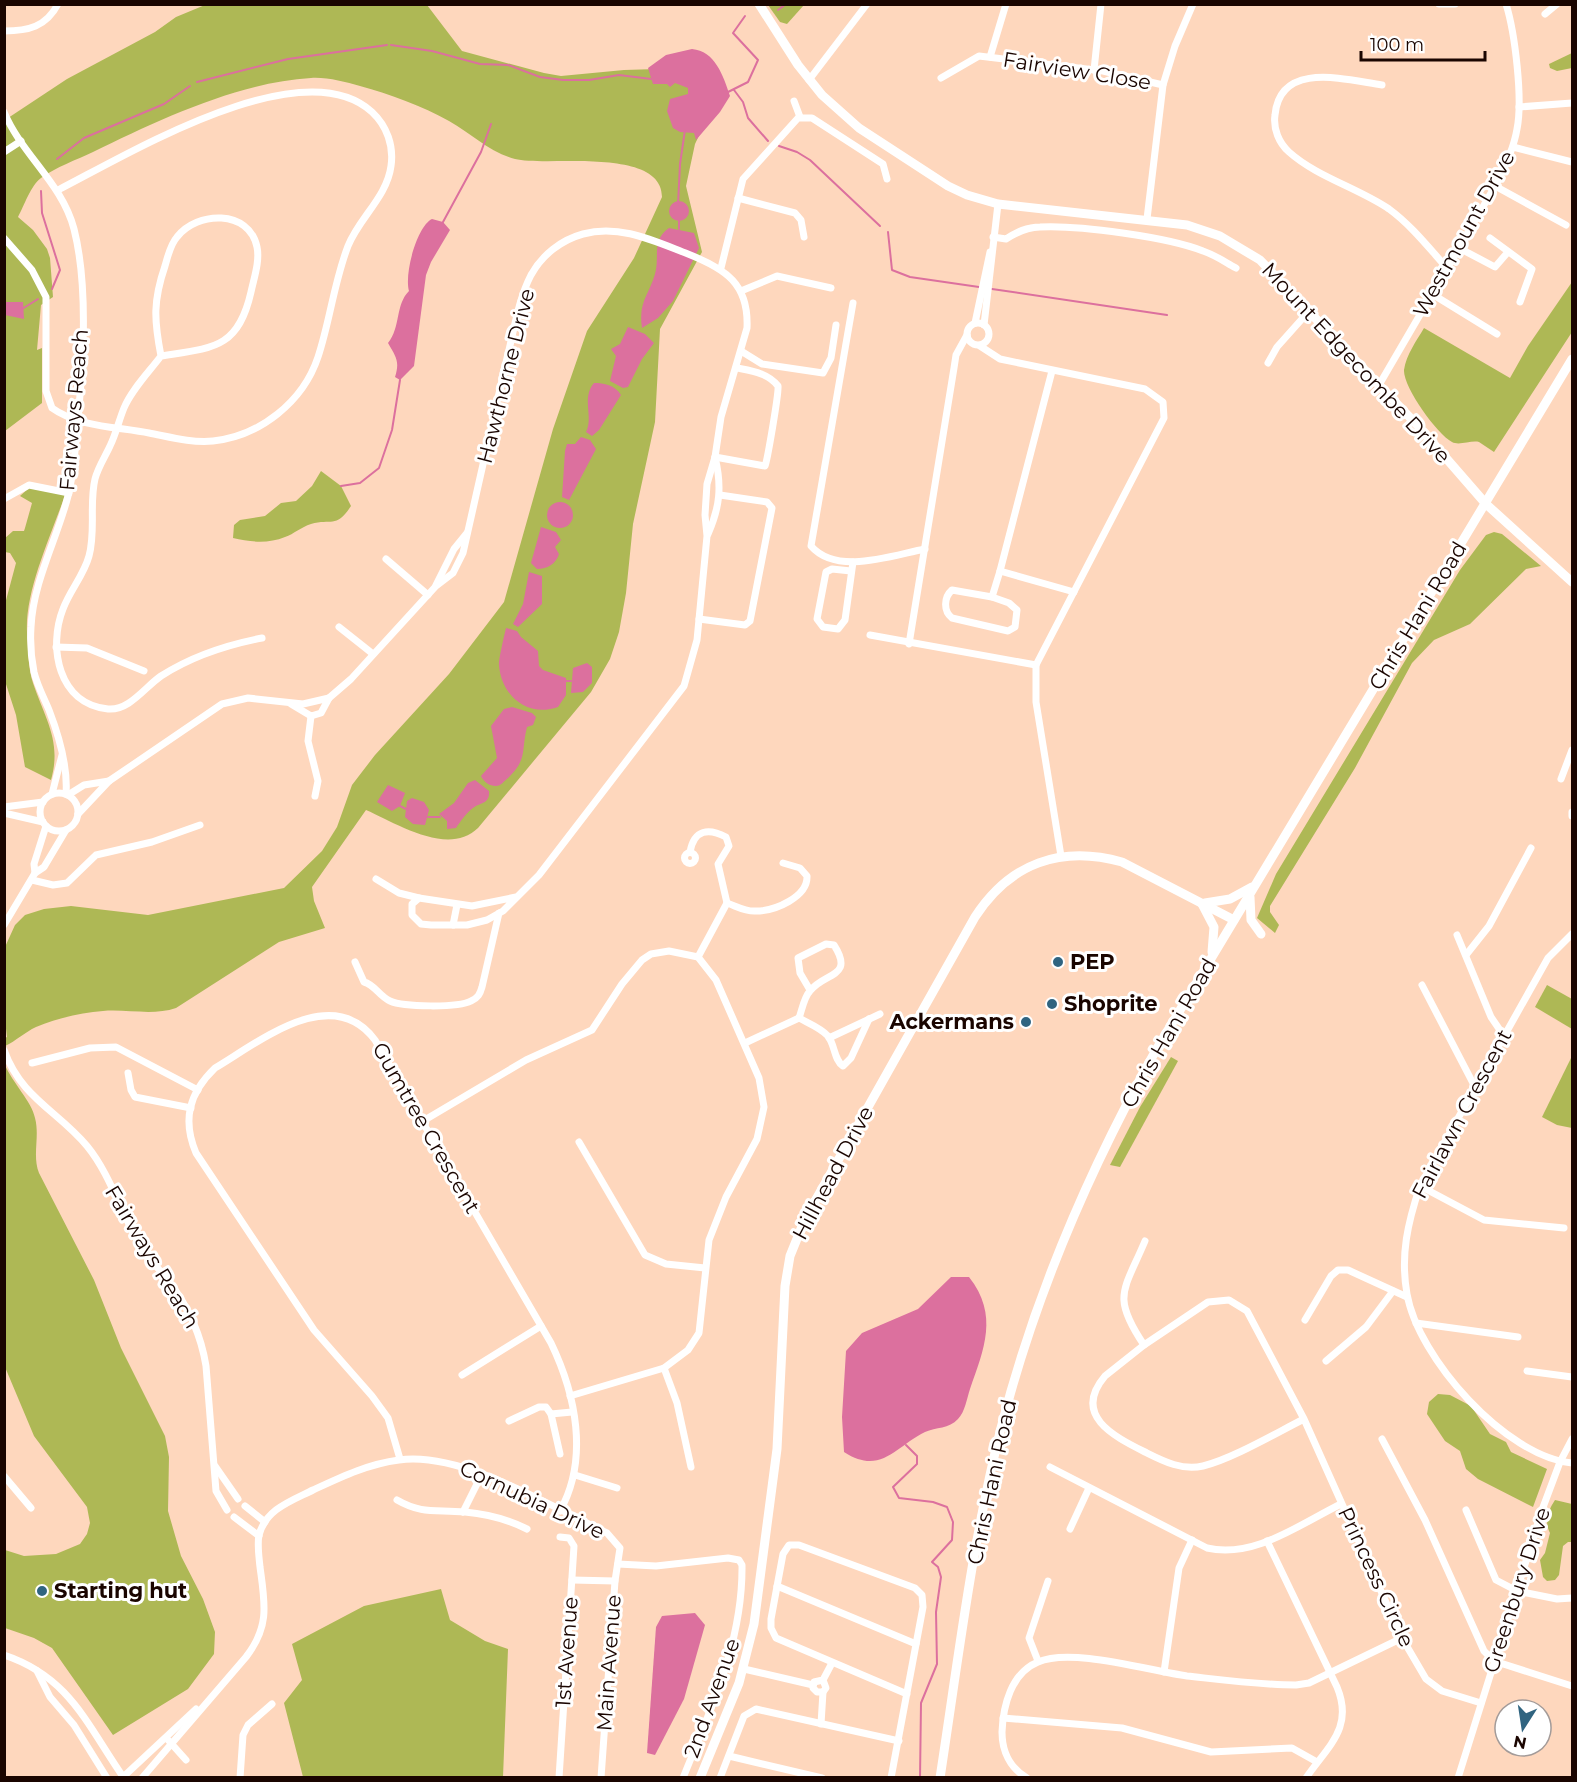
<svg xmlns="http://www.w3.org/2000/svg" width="1577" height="1782" font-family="Montserrat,sans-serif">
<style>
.green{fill:#aeb855}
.water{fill:#dc709e}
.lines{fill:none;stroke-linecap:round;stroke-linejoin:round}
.stream{stroke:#dc709e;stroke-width:2}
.street{stroke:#fff;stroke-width:7}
.secondary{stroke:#fff;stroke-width:9}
.poi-dot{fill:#306480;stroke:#fff;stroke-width:2}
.labels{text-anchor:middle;stroke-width:6;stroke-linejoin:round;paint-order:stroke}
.street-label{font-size:21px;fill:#1a0500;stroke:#fff}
.poi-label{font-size:21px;font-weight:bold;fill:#1a0500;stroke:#fff;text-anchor:start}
</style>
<rect width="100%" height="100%" fill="#fed7bd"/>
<g class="green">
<path d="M205,5h222l35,46 82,22 17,3 63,-6 67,-2 14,55 -10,21 -9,42 16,66 -42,77 -5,93 -22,102 -7,69 -7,39 -9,27 -19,33 -113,136c-30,29 -82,-5 -112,-18l-54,77 2,14 11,27 -46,14 -103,66c-23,8 -49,1 -73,3 -22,2 -46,7 -67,16 -11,5 -20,14 -31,19v-8l2,-1 -3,-25 1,-65 10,-22 10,-10 19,-6 27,-3 77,9 136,-27 38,-37 15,-24 15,-42 23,-30 74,-81 55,-72 49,-173 34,-98 47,-73 28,-61c0,-51 -117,-30 -147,-38 -26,-7 -43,-25 -66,-38 -27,-15 -59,-27 -89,-35 -15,-4 -33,-9 -49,-8 -72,4 -153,42 -218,74 -17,8 -37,15 -52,26 -10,7 -17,28 -23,39l15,13 14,19 3,9 3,39 -12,8 -4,45 5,-2v55l-37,28v-311l62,-41 88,-47 21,-15z"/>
<path d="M768,5h36l-17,19 -7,-2z"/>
<path d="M1572,53v15l-15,3 -7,-3 -1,-4z"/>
<path d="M1572,282v50l-78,120 -15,-10c-8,-2 -20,4 -27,0 -15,-8 -49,-55 -48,-72 2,-15 13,-30 20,-42l86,50 18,-32z"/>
<path d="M321,471l20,15 10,20c-15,23 -19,12 -40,18 -10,3 -17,10 -26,13 -17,7 -35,5 -52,1l1,-13 6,-5 25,-4 16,-13 15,-2 16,-15z"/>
<path d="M29,488l36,7c-14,41 -40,95 -38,137 1,16 1,36 6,51 12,36 29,58 18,97l-26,-13 -9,-52 -11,-34v-77l11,-41 -6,-10 -5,-1 -1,-13 9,-8h11l1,-3 7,-25 -12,-7z"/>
<path d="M1494,532l8,2 39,32 -15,3 -56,55 -36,16 -22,23 -57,105 -85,138v6l9,13 -4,8 -18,-15 19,-44 184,-304 26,-35z"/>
<path d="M1547,985l25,14v30l-37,-22z"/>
<path d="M1572,1056v72l-15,-3 -15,-8z"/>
<path d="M1171,1057l7,4 -58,106 -10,-2 30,-58z"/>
<path d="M5,1065c7,17 27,37 30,53 5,19 -3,37 4,55l55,107 27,68 44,88 4,21 -1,54 13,45 22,43 12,33 -1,22 -26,35 -75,46 -61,-87 -18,-10 -29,-10v-78l19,6 32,-2 24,-10 7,-10 3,-11 -3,-16 -53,-71 -29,-69z"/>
<path d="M1438,1394l12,1 21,11 19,28 16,8 5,10 36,17 -14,38 -55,-28 -12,-10 -6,-18 -15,-10 -18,-27 2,-12z"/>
<path d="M1555,1500l17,4v38h-4l-5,4 -4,29 -4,5 -8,1 -4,-4 -3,-17 5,-7 5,-20c-6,-12 -2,-22 5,-33z"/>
<path d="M441,1589l9,31 35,21 23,8 -5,128h-200l-19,-74 18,-23 -10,-36 72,-38z"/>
</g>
<g class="water">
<path d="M692,49c23,2 31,26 38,47l-10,16 -24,28 -2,-7 -14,-1 -7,-4 -6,-17 3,-12 18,-5v-6l-13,-5 -5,4 -3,-3h-14l-5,-16 18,-13z"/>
<circle cx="679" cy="211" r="10"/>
<path d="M432,219l11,3 7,8 -19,32 -5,13 -12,91 -14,14 -5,-3c5,-16 1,-20 -7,-34 13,-16 7,-38 21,-52 -5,-17 8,-65 23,-72z"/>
<path d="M669,228l25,5 5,15 -26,53 -15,17 -16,10c-4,-26 7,-33 13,-54 5,-17 -4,-34 14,-46z"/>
<path d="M5,302h18l1,17 -19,-4z"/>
<path d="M628,327l17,7 9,9 -12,16 -14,28 -5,1 -13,-7 6,-25 -5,-7 9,-5z"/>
<path d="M594,383c10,0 21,2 27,12l-22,35 -7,6 -6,-4c8,-15 -5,-34 8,-49z"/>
<path d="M581,437l9,3 6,9 -27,51 -7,-3 3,-46 2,-7h8z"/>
<circle cx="560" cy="515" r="13"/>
<path d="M541,527l15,5 5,8 -6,7 4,7c-3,10 -12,15 -22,15l-6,-6z"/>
<path d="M529,572l13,4v28l-24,23 -5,-3 10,-20z"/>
<path d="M506,628l11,3 4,6 17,14 1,15 4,4 23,8v17l-8,12c-31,11 -57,-12 -59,-42 -1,-3 6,-33 7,-37z"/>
<path d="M587,663l5,4v16l-9,9 -12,1 2,-25z"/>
<path d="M512,707l20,6 4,4 -3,8 -6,2c-6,23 1,32 -19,51 -4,3 -7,8 -12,8 -7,0 -12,-4 -15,-10l16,-18 -6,-32 13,-17z"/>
<path d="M475,780l14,11c1,13 -8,11 -16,17 -6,4 -13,14 -17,20l-9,1v-8l-8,-7 15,-11 14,-20z"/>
<path d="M388,785l17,8 -5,13 -8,5 -15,-9z"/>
<path d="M412,798l12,4 5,8 -4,15 -12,-1 -8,-7 2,-16z"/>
<path d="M951,1277h18c30,38 15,72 1,112 -3,9 -5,23 -12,30 -9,10 -22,8 -33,13 -29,14 -44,44 -81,20l-2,-35 4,-66 16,-18 56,-24z"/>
<path d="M695,1613l10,12 -21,74 -29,56 -8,-2 9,-126 6,-11z"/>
</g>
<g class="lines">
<g class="stream">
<path d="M778,10l8,-6"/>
<path d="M391,45l41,6 48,13 28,1 32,12 23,3h26l30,-5 32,4"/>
<path d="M197,82l91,-23 99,-14"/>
<path d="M734,90l9,12 5,16 20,23"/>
<path d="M726,93l22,-11 10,-22 -25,-27 12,-17"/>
<path d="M779,146l18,6 13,8 70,66"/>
<path d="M57,159l27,-21 80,-34 26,-18"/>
<path d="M41,191l1,22 18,57 -8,19"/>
<path d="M678,205l2,-41 5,-34"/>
<path d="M679,216v13"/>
<path d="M443,222l38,-70 10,-28"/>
<path d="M888,232l4,38 18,7 69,10"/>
<path d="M992,289l175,26"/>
<path d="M22,309l16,-10"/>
<path d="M341,486l19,-3 19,-15 13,-38 8,-50"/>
<path d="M566,681h5"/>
<path d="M400,806l8,4"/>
<path d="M428,817h12"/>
<path d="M906,1445l11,11v8l-24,23 6,11 34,4 14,5 6,15 -1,18 -20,22 6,5 3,10 -5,35 1,52 -16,39 -1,75"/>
</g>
<g class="street">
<path d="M1439,4h16"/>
<path d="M1545,14l12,-10"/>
<path d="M4,31c24,0 42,-4 54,-27"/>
<path d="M990,57l16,-53"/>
<path d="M1094,70l7,-66"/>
<path d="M941,78l38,-22 124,15 60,14"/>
<path d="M809,80l58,-76"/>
<path d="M1382,85c-35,-5 -102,-25 -107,30 -2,14 4,28 14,37 28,25 69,36 100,57 22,16 40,39 58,59"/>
<path d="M794,101l6,16"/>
<path d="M1519,107l53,-4"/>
<path d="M4,112c18,43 58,71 70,117 15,59 9,139 3,199 -2,23 -3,45 -9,68 -11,43 -35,86 -37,131 -1,15 0,30 3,45 3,13 10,26 15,38 10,26 19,57 17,84"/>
<path d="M1513,147l59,15"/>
<path d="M4,152l17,-11"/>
<path d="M1495,186l71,39"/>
<path d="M738,198l57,15 6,7 3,17"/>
<path d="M1147,219l16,-134 12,-39 18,-42"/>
<path d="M993,237l13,2c11,-7 21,-12 34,-12 38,-2 128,10 163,24 12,4 22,11 33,17"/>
<path d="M4,238l28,32 14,27v94l6,17c26,19 67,19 97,25 21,4 42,10 64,8 47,-5 90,-39 105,-84 12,-36 16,-75 30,-111 11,-28 39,-49 43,-80 3,-20 -4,-40 -19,-54 -70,-64 -245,43 -314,78"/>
<path d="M1490,238l42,31 -12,33"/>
<path d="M1459,248l36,19 13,-15"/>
<path d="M721,268l22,-89 55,-61h14l71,46 4,15"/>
<path d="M741,291l36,-15 54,12"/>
<path d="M1432,294l65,40"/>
<path d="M853,303l-42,243c26,30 82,9 114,3"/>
<circle cx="978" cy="334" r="11"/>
<path d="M975,323l15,-71"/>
<path d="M984,325l14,-121"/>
<path d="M741,351l21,13 61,9 8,-15 5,-33"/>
<path d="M161,356c-7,-36 -8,-55 4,-90 3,-10 5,-21 12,-29 20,-26 72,-28 80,10 3,14 -3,31 -6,45 -13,57 -38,56 -90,64 -12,16 -29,33 -37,52 -5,12 -8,26 -14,38 -5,11 -12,21 -15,33 -6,25 1,52 -6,77 -5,19 -19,34 -26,53 -15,38 -5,95 45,100 21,2 37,-22 53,-33 31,-20 65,-31 101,-38"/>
<path d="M1268,363l9,-16 33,-37"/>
<path d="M1052,371l-52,200 74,21"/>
<path d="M1379,385l119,-204c8,-17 16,-34 19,-52 6,-30 -2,-96 -11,-125"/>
<path d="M715,457l50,9c2,-4 14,-73 13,-80 -10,-13 -26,-15 -41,-18"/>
<path d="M4,499l25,-14 40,8"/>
<path d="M708,534c12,-27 14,-48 7,-77"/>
<path d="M386,559l42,36"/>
<path d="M851,571l-19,-2 -6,3 -9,47 6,8 15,2 7,-9 8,-58"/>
<path d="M436,585l18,-36 13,-16"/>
<path d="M952,590l40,7 17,6 8,7 -2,17 -7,4 -56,-13c-9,-7 -8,-21 0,-28z"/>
<path d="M992,597l8,-26"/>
<path d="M699,619l46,6 5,-4 22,-113 -5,-6 -47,-7"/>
<path d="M339,627l34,27"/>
<path d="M870,635l166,30 128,-247 -1,-16 -18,-13 -145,-30 -20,-13"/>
<path d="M909,644l45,-276 2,-13 11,-20"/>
<path d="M56,647l31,1 57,23"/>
<path d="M1036,665v37l25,154"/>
<path d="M291,704l20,12 10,-3 8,-15"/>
<path d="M311,716l-3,25 10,40 -3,15"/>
<path d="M1561,779l11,-29"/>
<circle cx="59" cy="812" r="19"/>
<path d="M52,794l10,-39"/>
<path d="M68,795l16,-10 25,-4"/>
<path d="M4,807l39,-5"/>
<path d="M1572,812v4"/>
<path d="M4,813l39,9"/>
<path d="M78,814l31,-33 113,-77 26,-6 55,6 26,-6 22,-19 85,-93 17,-13 10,-20c15,-65 29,-130 44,-195 7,-27 11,-58 24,-83 11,-20 30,-35 52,-41 37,-10 71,7 105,20 38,15 61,30 59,74l-26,89 -6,40 -8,27 -2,31 2,21 -10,104 -13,46 -145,189 -36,36 -16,9 -20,5h-36l-10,-1 -9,-9v-11l7,-6 53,8 44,-9"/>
<path d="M690,852c4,-23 19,-24 36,-15l3,9 -11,18 9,39"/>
<circle cx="690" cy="858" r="5.5"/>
<path d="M35,873l-1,-9 12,-38"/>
<path d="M376,879l23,14 20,5"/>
<path d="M32,880l21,5 14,-2 29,-28 56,-13 48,-17"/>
<path d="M727,903c9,3 19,9 29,8 19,0 52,-14 51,-35l-7,-8 -17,-5"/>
<path d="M4,925l31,-52 9,-6 22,-37"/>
<path d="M453,925l4,-20"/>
<path d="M1572,934l-24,24 -128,228c-12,36 -20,69 -13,108 11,64 99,163 165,169"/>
<path d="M1457,935l34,82 13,19"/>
<path d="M1466,955l23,-29 42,-78"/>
<path d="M698,957l29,-54"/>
<path d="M355,962l9,20c11,3 15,14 26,19 13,6 68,7 81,0 7,-3 9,-7 11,-14l17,-74"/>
<path d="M1422,985l53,102"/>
<path d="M799,1018c3,-8 5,-21 11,-27 14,-19 45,-13 24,-46l-8,-1 -28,14 2,15 10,17"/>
<path d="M799,1018c9,5 22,10 29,18 7,9 6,24 15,30l8,-8 18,-39"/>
<path d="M829,1038l51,-24"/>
<path d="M745,1043l54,-25"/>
<path d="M4,1050c17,48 54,61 83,96 23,28 34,67 52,97 9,15 21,27 31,40 19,25 31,52 36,83l10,125 11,19"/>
<path d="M32,1063l58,-15 26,-1 82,43"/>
<path d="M128,1073l3,17 4,7 56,11"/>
<path d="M423,1121l103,-61 66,-30 30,-46 20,-24 9,-6 18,-3 29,6 18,23 43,98 5,29 -7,32 -31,58 -17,43 -10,93 -11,17 -24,18 -94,28"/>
<path d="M579,1142l66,113 21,9 39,4"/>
<path d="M1420,1186l64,34 80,8"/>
<path d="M1305,1320l26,-44 7,-6h10l59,27"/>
<path d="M1416,1323l102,14"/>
<path d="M1144,1345c-33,-49 -20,-54 1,-104"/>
<path d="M1326,1361l40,-34 27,-36"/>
<path d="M664,1368l13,35 14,64"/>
<path d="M1527,1371l45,6"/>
<path d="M462,1375l79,-49"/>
<path d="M551,1414l21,-2"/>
<path d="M1304,1419c-28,14 -72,40 -101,47 -21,5 -40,-5 -58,-14 -32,-16 -73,-37 -40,-76l39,-31 64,-43 21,-2 18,11 57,108 98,219 24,41 16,12 39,12"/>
<path d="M509,1421l30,-14h7l5,7 9,40"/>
<path d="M1382,1439l43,81 59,131 10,10 78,25"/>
<path d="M400,1459l-12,-41 -16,-22 -58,-66 -118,-177c-14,-33 -7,-60 19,-85 44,-26 117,-86 160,-28l176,303c25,52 38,116 9,168"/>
<path d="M215,1466l23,33"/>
<path d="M1050,1467l157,81c47,11 93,-24 134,-44"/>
<path d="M575,1475l42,13"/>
<path d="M4,1476l27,32"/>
<path d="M397,1500c26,15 40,9 68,12 22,2 42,7 62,17"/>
<path d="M245,1506l20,16"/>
<path d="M1466,1510l30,70 21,11 40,8 15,-1"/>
<path d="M463,1512l19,-38"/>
<path d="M234,1517l25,19"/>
<path d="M1070,1529l19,-41"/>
<path d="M1267,1541l70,146c17,41 -9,59 -31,91"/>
<path d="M618,1564l38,2 72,-8 11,2 3,5c1,77 -31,143 -59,213"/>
<path d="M572,1580l43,1"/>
<path d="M777,1586l139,58"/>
<path d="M4,1655c66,22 83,70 120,123"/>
<path d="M1038,1661l-9,-23 19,-57"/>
<path d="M744,1669l69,16"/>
<path d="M37,1671l13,26 24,28 33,53"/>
<path d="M1164,1672l15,-104 13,-28"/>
<path d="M823,1680l3,8 -3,4h-6l-4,-4 1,-6 9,-2 9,-17"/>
<path d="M1003,1718l119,10 89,24 81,-4 25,14"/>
<path d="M821,1724l2,-32"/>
<path d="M169,1741l17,19"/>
<path d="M729,1756l93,22"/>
<path d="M122,1778l74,-69"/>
<path d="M142,1778l104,-121c24,-31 19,-53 14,-90 -1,-10 -3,-22 -1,-32 7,-26 32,-34 54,-45 28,-13 55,-26 86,-30 62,-9 151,46 208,73l13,15 -5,33 -14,197"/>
<path d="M240,1778l3,-43 5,-10 24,-21"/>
<path d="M559,1778l15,-232 -5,-8 -9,-1"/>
<path d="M720,1778l24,-62 12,-7 143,32"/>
<path d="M891,1778l32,-171 -1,-12 -7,-7 -116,-43h-10l-6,9 -12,65v9l5,10 131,56"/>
<path d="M1027,1778c-17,-10 -25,-27 -25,-46 1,-26 9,-59 36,-70 33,-15 112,9 149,14 36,4 73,9 109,9l13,-2 93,-45"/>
<path d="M1458,1778l84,-268 18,-48 12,-23"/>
</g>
<g class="secondary">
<path d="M759,4l39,61 24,30 37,33 89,58 19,9 31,9 189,21 33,11 40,24 159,167 67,77 86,78"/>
<path d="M1250,897l1,23 10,14"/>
<path d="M1205,903l25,-4 22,-12"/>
<path d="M1202,904l12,23 -2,25"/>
<path d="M700,1778l39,-95 15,-59 23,-175 8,-163 5,-30 15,-37 170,-302c35,-54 86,-72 147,-55l112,58"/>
<path d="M940,1778c18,-117 32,-235 61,-350 34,-133 88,-258 155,-378l416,-691"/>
</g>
</g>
<g class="poi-dot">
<circle cx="1058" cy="962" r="6"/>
<circle cx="1052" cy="1004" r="6"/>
<circle cx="1026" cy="1022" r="6"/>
<circle cx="42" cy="1591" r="6"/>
</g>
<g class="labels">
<g class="street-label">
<text transform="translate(1077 71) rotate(9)" y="7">Fairview Close</text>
<text transform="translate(1464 234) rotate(-61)" y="7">Westmount Drive</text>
<text transform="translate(1356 363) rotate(47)" y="7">Mount Edgecombe Drive</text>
<text transform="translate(506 376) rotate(-76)" y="7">Hawthorne Drive</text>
<text transform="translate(74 410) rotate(-85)" y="7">Fairways Reach</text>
<text transform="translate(1418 616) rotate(-59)" y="7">Chris Hani Road</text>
<text transform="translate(1169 1033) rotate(-60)" y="7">Chris Hani Road</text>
<text transform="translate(1462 1114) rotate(-62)" y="7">Fairlawn Crescent</text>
<text transform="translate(426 1128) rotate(60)" y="7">Gumtree Crescent</text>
<text transform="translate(833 1173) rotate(-62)" y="7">Hillhead Drive</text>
<text transform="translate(152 1257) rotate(59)" y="7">Fairways Reach</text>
<text transform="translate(992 1482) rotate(-78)" y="7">Chris Hani Road</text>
<text transform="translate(532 1500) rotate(25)" y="7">Cornubia Drive</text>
<text transform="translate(1376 1577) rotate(65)" y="7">Princess Circle</text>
<text transform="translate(1517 1590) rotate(-72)" y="7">Greenbury Drive</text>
<text transform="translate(567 1652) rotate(-86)" y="7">1st Avenue</text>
<text transform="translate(609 1663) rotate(-86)" y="7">Main Avenue</text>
<text transform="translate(712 1698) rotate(-70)" y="7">2nd Avenue</text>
</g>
<g class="poi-label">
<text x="1070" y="969">PEP</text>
<text x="1064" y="1011">Shoprite</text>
<text x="1014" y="1029" text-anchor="end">Ackermans</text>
<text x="54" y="1598">Starting hut</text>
</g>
</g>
<rect width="1577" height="1782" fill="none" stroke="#1a0500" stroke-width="12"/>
<g transform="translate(1523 1728) rotate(192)"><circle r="28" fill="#ffffff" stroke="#a39b99" stroke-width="1.5"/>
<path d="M0-4.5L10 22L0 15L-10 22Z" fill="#306480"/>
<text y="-9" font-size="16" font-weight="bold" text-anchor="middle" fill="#1a0500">N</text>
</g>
<path d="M1361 51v9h124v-9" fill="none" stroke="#1a0500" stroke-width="3"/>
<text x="1370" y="51" font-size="18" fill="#1a0500" stroke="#ffffff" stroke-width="4.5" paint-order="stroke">100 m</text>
</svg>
